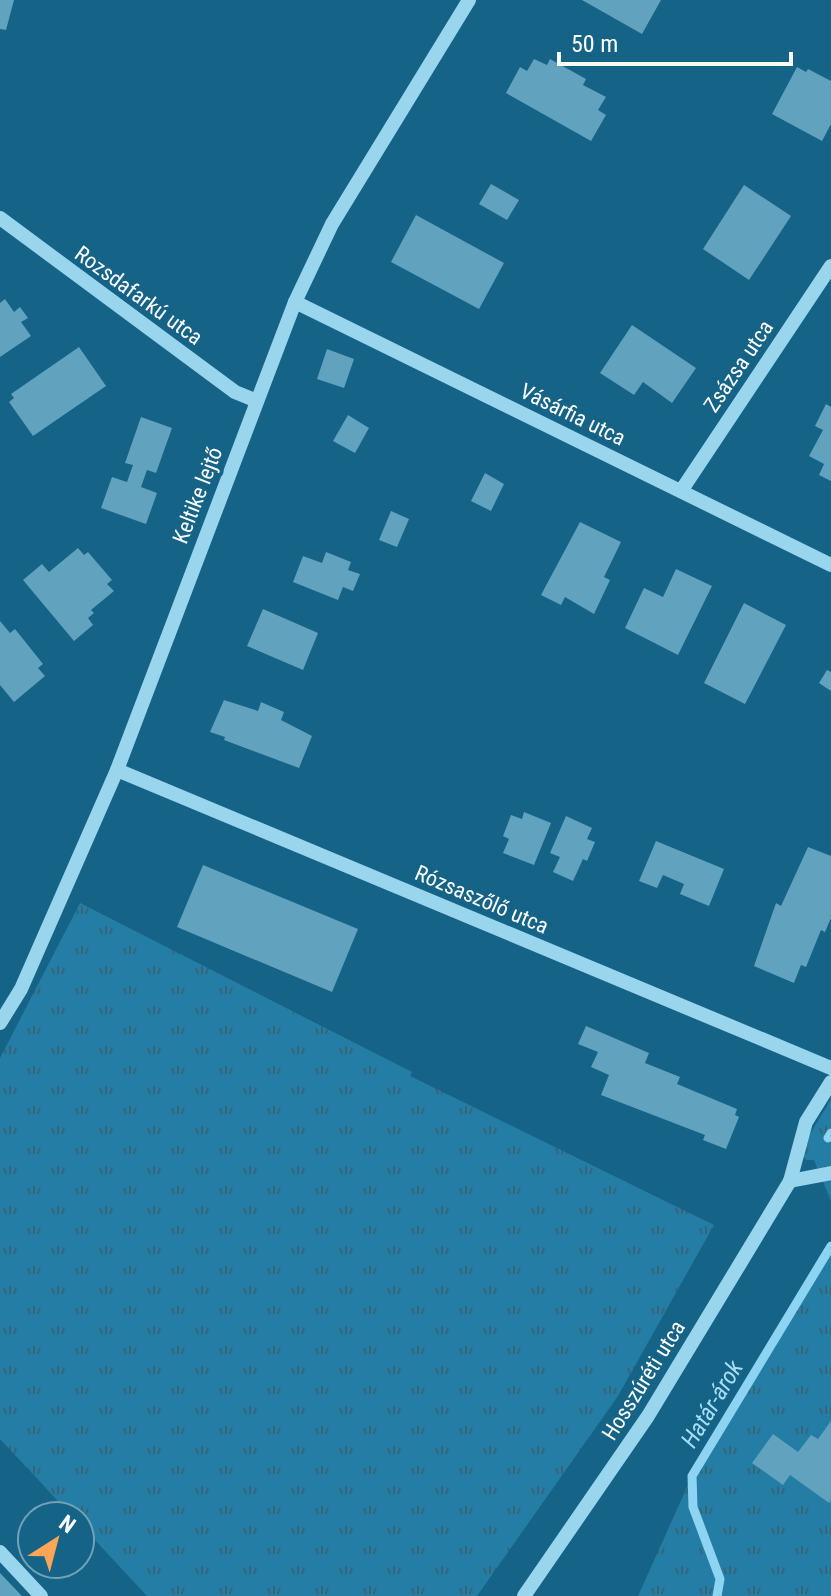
<svg xmlns="http://www.w3.org/2000/svg" width="831" height="1596" font-family="'Roboto Condensed',sans-serif">
<style>
.grass{fill:url(#grass-tufts)}
.lines{fill:none;stroke-linecap:round;stroke-linejoin:round}
.stream{stroke:#8cd4f1;stroke-width:9}
.building{fill:#61a2bf}
.minor{stroke:#9ad5ee;stroke-width:14}
.labels{text-anchor:middle;stroke-width:8;stroke-linejoin:round;paint-order:stroke}
.street-label{font-size:22px;fill:#fff;stroke:#156386}
.water-label{font-size:24px;font-style:italic;fill:#a6def6;stroke:#156386}
</style>
<defs>
<pattern id="grass-tufts" width="24" height="20" patternUnits="userSpaceOnUse" patternTransform="scale(2)"><rect width="24" height="20" fill="#247da4"/><path d="M3 7l-1-3M5 7V3M7 7l1-3M15 17l-1-3M17 17v-4M19 17l1-3" fill="none" stroke="#386478"/></pattern>
</defs>
<rect width="100%" height="100%" fill="#156386"/>
<g class="grass">
<path d="M80,903l332,169 -2,4 304,149 -96,171 -141,200h-330l-67,-72v-8h-8l-72,-77v-381z"/>
<path d="M831,1099v102l-17,-41h-8l-4,-6 1,-8z"/>
<path d="M831,1246v350h-193l54,-120z"/>
</g>
<g class="lines">
<g class="stream">
<path d="M828,1138l3,-5"/>
<path d="M717,1596l3,-17 -27,-72 -1,-31 139,-230"/>
</g>
</g>
<g class="building">
<path d="M0,0h14l-8,30 -6,-1z"/>
<path d="M582,0h79l-19,34z"/>
<path d="M534,59l13,6 3,-6 36,20 -3,6 23,12 -8,13 8,5 -15,26 -85,-48 14,-26 7,4z"/>
<path d="M797,67l9,5 2,-3 23,12v43l-9,17 -50,-27z"/>
<path d="M491,184l28,16 -12,20 -28,-16z"/>
<path d="M744,185l47,31 -42,64 -46,-31z"/>
<path d="M416,215l88,48 -25,46 -88,-47z"/>
<path d="M5,299l9,13 6,-5 8,11 -7,4 10,14 -31,21v-54z"/>
<path d="M632,325l64,43 -24,35 -29,-21 -9,13 -34,-22z"/>
<path d="M79,347l27,39 -73,50 -24,-34 5,-4 -3,-4z"/>
<path d="M327,349l27,10 -10,29 -27,-9z"/>
<path d="M826,404l5,3v74l-12,-6 5,-11 -15,-8 14,-26 -8,-4z"/>
<path d="M348,415l21,13 -14,25 -22,-12z"/>
<path d="M141,417l31,11 -16,45 -9,-3 -6,17 16,6 -11,31 -45,-16 11,-31 15,5 6,-17 -8,-2z"/>
<path d="M485,473l19,11 -13,27 -20,-10z"/>
<path d="M391,511l18,8 -12,28 -18,-7z"/>
<path d="M580,522l41,20 -17,35 6,3 -16,34 -29,-17 -4,8 -20,-10z"/>
<path d="M78,548l6,7 4,-3 24,28 -5,4 7,7 -23,19 3,3 -6,5 5,7 -19,16 -51,-61 19,-16 7,8z"/>
<path d="M326,552l25,10 -3,8 12,4 -7,17 -10,-4 -5,13 -45,-18 10,-26 19,7z"/>
<path d="M676,569l36,17 -34,69 -53,-27 19,-40 19,9z"/>
<path d="M744,603l42,22 -41,79 -41,-21z"/>
<path d="M263,609l55,24 -15,37 -56,-24z"/>
<path d="M0,621l10,12 5,-4 28,35 -5,4 7,8 -31,26 -14,-17z"/>
<path d="M827,670l4,2v19l-12,-8z"/>
<path d="M224,700l34,11 3,-9 23,10 -3,8 31,16 -13,32 -75,-28 1,-3 -15,-5z"/>
<path d="M524,812l27,11 -17,42 -31,-12 6,-14 -6,-3 8,-21 11,4z"/>
<path d="M566,816l26,12 -5,11 8,3 -8,19 -4,-2 -10,22 -20,-9 7,-15 -10,-4z"/>
<path d="M656,841l68,28 -15,37 -29,-12 4,-10 -21,-9 -6,13 -18,-7z"/>
<path d="M808,847l23,9v62l-6,14 -4,-2 -15,37 -5,-2 -7,18 -40,-17 22,-63 5,3z"/>
<path d="M203,865l155,64 -26,63 -155,-65z"/>
<path d="M586,1026l63,27 -4,10 35,14 -3,7 60,25 -2,6 4,2 -13,32 -23,-9 2,-5 -104,-40 8,-20 -18,-8 7,-15 -20,-8z"/>
<path d="M831,1421v79l-2,3 -39,-28 -7,10 -31,-22 21,-29 25,18 13,-17 7,4z"/>
<path d="M0,1573l22,23h-22z"/>
</g>
<g class="lines">
<g class="minor">
<path d="M0,218l235,174 22,9"/>
<path d="M295,302l536,263"/>
<path d="M681,491l150,-225"/>
<path d="M117,770l714,298"/>
<path d="M0,1023l21,-34 96,-219 178,-468 37,-78 137,-224"/>
<path d="M790,1181l41,-8"/>
<path d="M0,1552l41,44"/>
<path d="M524,1596l124,-180 142,-235 16,-59 25,-40"/>
</g>
</g>
<g class="labels">
<g class="street-label">
<text transform="translate(139 295) rotate(36)" y="8">Rozsdafarkú utca</text>
<text transform="translate(738 366) rotate(-56)" y="8">Zsázsa utca</text>
<text transform="translate(573 414) rotate(26)" y="8">Vásárfia utca</text>
<text transform="translate(197 495) rotate(-69)" y="8">Keltike lejtő</text>
<text transform="translate(482 899) rotate(23)" y="8">Rózsaszőlő utca</text>
<text transform="translate(643 1380) rotate(-58)" y="8">Hosszúréti utca</text>
</g>
<g class="water-label">
<text transform="translate(712 1404) rotate(-59)" y="8">Határ-árok</text>
</g>
</g>
<g transform="translate(56 1540) rotate(36)"><circle r="38" fill="#156386" stroke="#73a1b6" stroke-width="2"/>
<path d="M0-6L14 30L0 20L-14 30Z" fill="#ffa557"/>
<text y="-12" font-size="22" font-weight="bold" text-anchor="middle" fill="#ffffff">N</text>
</g>
<path d="M559 52v12h232v-12" fill="none" stroke="#ffffff" stroke-width="4"/>
<text x="571" y="52" font-size="24" fill="#ffffff" stroke="#156386" stroke-width="6" paint-order="stroke">50 m</text>
</svg>
